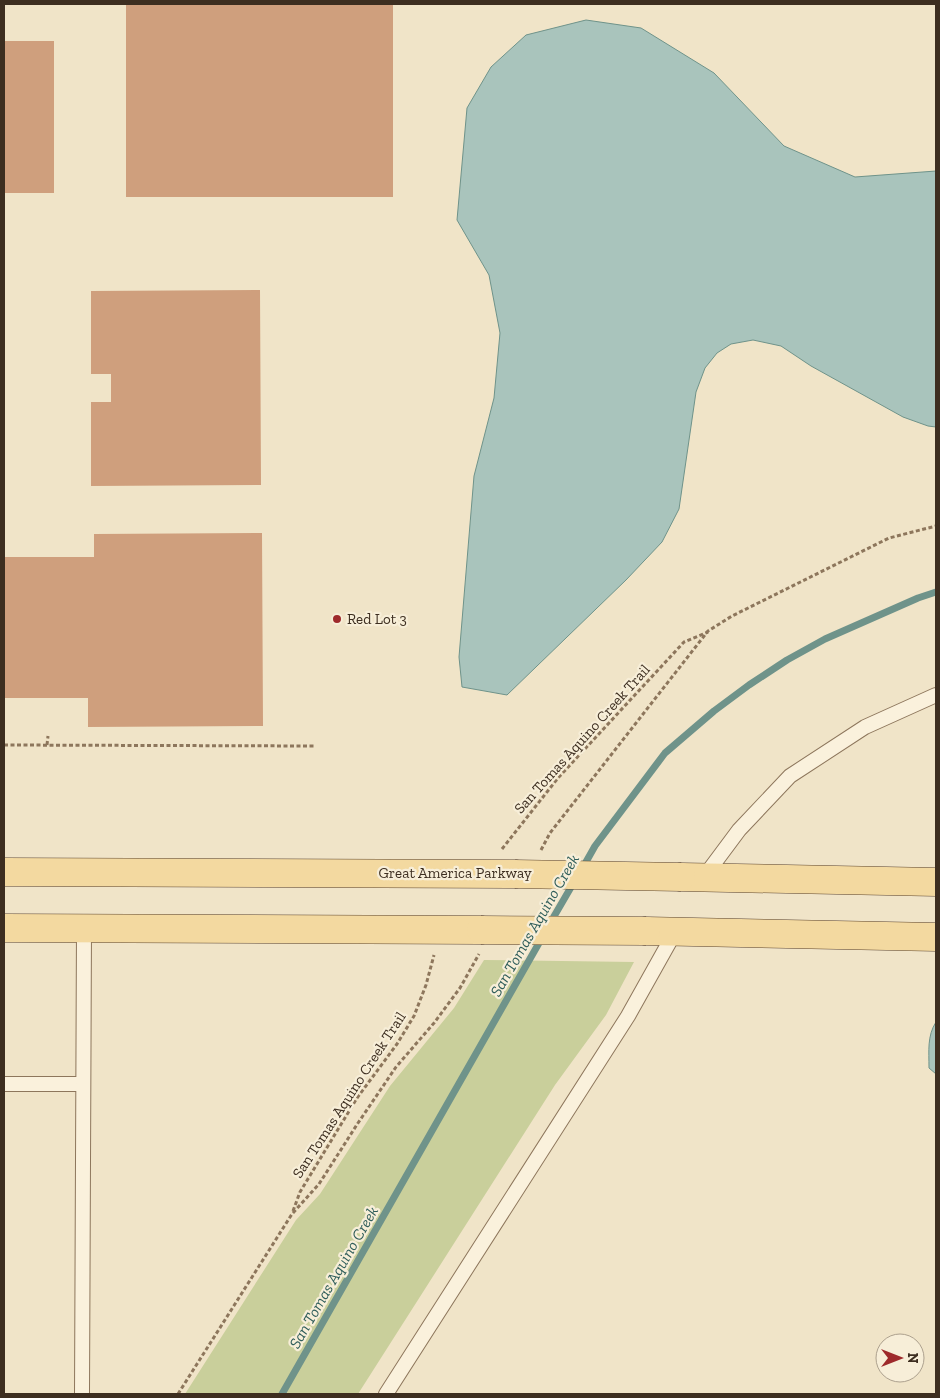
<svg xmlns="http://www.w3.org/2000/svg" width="940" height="1398" font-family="'Zilla Slab',serif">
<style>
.green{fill:#c9cf9b}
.water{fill:#a9c4bc;stroke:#6f938a}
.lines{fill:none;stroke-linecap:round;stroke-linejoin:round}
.stream{stroke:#6f938a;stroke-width:7}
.building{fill:#cf9f7d}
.lane-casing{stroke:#8d765c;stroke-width:16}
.primary-casing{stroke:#5b4430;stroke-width:29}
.path{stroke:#8d765c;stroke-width:3;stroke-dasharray:4 2.5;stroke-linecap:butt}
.lane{stroke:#faf1dc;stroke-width:14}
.primary{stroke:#f3d9a0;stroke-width:28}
.primary-bridge-casing{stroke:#5b4430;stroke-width:29;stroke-linecap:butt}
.primary-bridge{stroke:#f3d9a0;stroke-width:28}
.poi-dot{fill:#9e2a2b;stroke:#f7eed8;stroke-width:2}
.labels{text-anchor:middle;stroke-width:4.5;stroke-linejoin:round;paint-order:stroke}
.poi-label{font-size:15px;fill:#3d2e20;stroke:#f7eed8;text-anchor:start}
.street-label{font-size:15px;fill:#3d2e20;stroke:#f7eed8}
.water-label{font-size:16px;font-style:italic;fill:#2f5d5a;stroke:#f7eed8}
</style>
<rect width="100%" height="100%" fill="#f0e4c8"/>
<path class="green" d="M484,960l150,2 -28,53 -51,70 -197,309h-173l111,-174 24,-26 70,-108 64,-78z"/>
<g class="water">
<path d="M586,20l55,8 73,45 70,73 71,31 81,-6v256l-8,-1 -25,-9 -92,-51 -30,-20 -28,-6 -22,4 -14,9 -12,15 -9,24 -17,117 -17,33 -36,38 -119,115 -45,-8 -3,-30 15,-181 20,-78 6,-65 -11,-58 -32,-55 10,-112 24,-41 35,-32z"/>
<path d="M936,1022v52l-7,-6c0,-17 -2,-32 7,-46z"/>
</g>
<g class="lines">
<g class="stream">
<path d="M582,869l13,-23 70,-93 49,-42 35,-26 38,-25 38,-21 93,-41 18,-6"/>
<path d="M549,925l25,-43"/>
<path d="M282,1394l261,-458"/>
</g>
</g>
<g class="building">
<rect x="126" y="4" width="267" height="193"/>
<rect x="4" y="41" width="50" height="152"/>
<path d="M260,290l1,195 -170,1v-84h20v-28h-20v-83z"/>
<path d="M262,533l1,193 -175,1v-29h-84v-141h90v-23z"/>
</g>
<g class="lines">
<g class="lane-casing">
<g id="lane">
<path d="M704,877l35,-47 51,-54 75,-49 71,-32"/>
<path d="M4,1084h78"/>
<path d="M82,1394l2,-465"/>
<path d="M386,1394l242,-378 47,-84"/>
</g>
</g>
<g class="primary-casing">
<g id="primary">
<path d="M4,872l511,2"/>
<path d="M681,877l255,5"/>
<path d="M4,928l477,2"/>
<path d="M646,931l290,6"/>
</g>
</g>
<g class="path">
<path d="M4,745l310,1"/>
<path d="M47,745l1,-9"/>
<path d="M502,849l56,-71 126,-136 24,-10"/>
<path d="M541,850l9,-17 158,-202 24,-15 157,-78 47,-12"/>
<path d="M293,1211l7,-19 57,-94 40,-54 17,-28 12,-31 8,-30"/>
<path d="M178,1394l114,-180 27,-30 39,-61 38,-56 38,-44 26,-35 19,-34"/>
</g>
<use href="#lane" class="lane"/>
<use href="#primary" class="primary"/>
<g class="primary-bridge-casing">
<g id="primary-bridge">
<path d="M515,874l166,3"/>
<path d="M481,930l165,1"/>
</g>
</g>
<use href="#primary-bridge" class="primary-bridge"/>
</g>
<circle class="poi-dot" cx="337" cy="619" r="5"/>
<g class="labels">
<g class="poi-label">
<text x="347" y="624">Red Lot 3</text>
</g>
<g class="street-label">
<text transform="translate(582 739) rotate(-48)" y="5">San Tomas Aquino Creek Trail</text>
<text x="455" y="878">Great America Parkway</text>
<text transform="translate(349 1095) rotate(-57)" y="5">San Tomas Aquino Creek Trail</text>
</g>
<g class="water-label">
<text transform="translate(534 925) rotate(-60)" y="6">San Tomas Aquino Creek</text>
<text transform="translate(333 1277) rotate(-60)" y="6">San Tomas Aquino Creek</text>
</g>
</g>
<rect width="940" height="1398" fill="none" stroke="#3d2e20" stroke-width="10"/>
<g transform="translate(900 1358) rotate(90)"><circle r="24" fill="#f7eed8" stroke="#ada18e"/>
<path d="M0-4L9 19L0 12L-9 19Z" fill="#9e2a2b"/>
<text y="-8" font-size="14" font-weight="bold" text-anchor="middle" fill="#3d2e20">N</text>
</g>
</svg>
